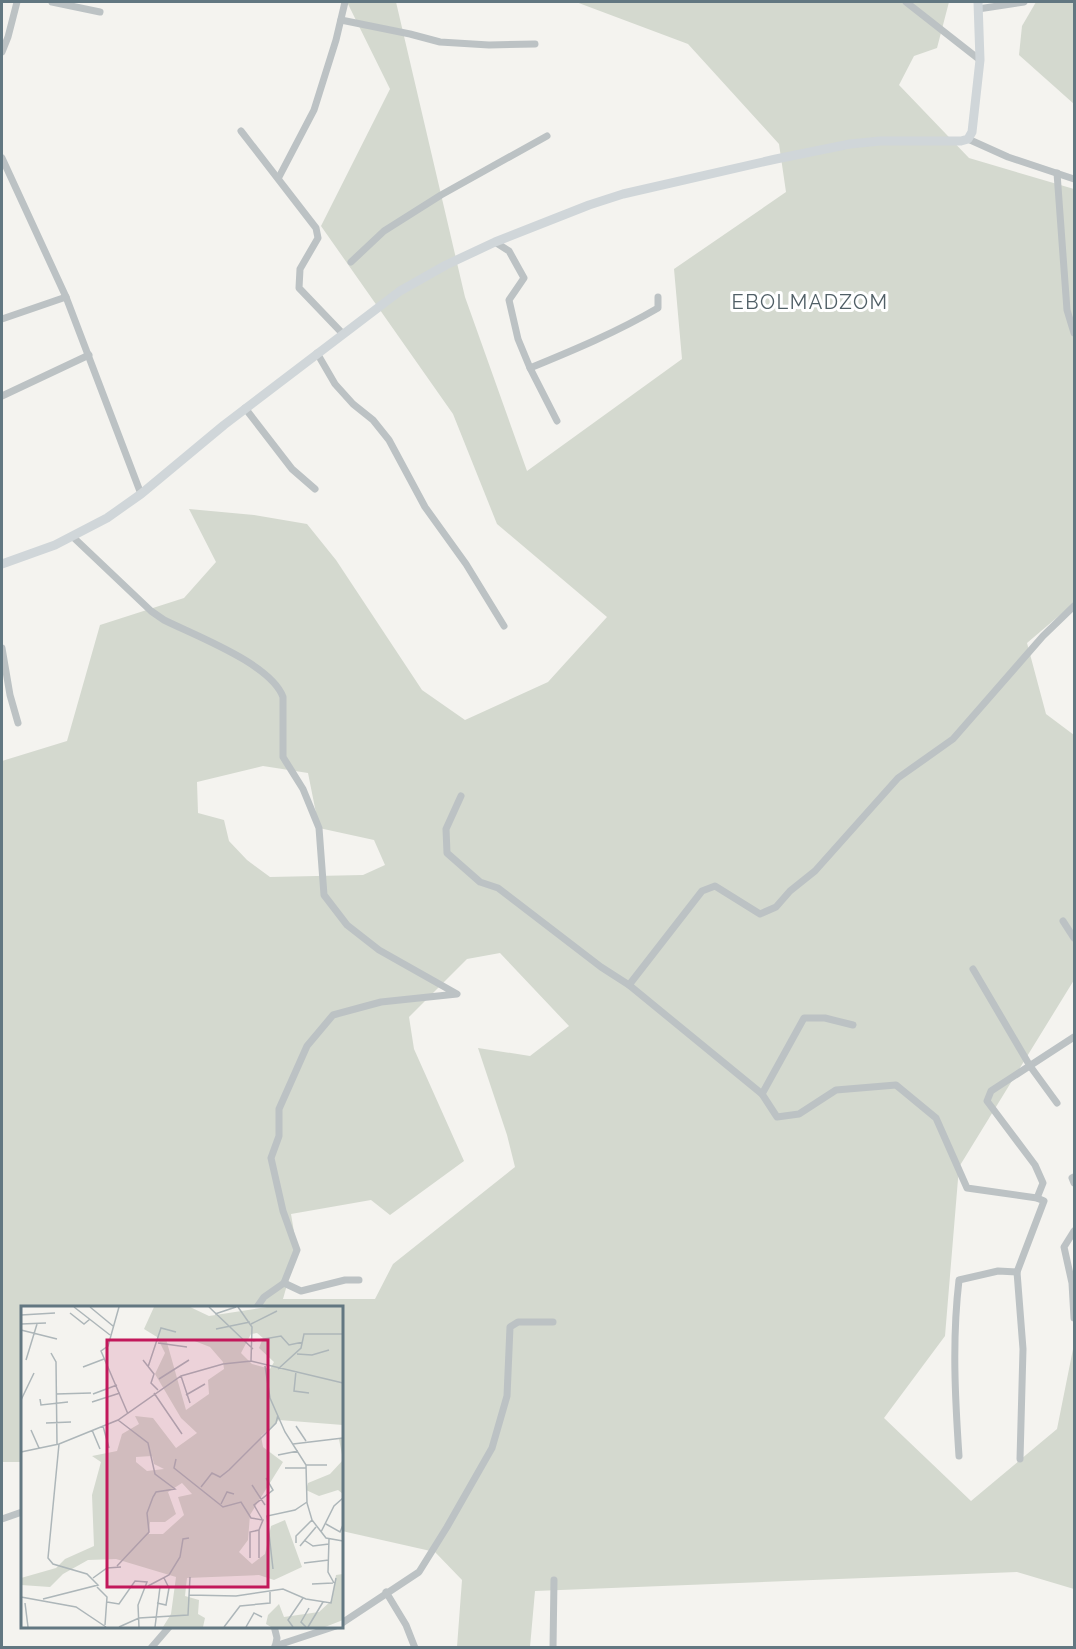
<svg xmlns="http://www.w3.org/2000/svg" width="1076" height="1649" font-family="Raleway,sans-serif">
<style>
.green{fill:#d4d9cf;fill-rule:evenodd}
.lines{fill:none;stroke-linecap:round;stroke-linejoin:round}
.street{stroke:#bcc2c4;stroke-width:7}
.secondary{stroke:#d0d6d9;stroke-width:9}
.labels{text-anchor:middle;stroke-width:6;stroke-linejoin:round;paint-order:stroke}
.quarter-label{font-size:20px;letter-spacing:1.5px;fill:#505f66;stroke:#fff}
.inset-road{fill:none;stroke:#adb6b9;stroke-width:1.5}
.view{fill:#c2185b;fill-opacity:0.15;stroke:#c2185b;stroke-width:3}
.inset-edge{fill:none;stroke:#627781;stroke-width:3}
</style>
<rect width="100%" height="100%" fill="#f4f3ef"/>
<g class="green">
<path d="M347,2h49l69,295 62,174 155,-112 -8,-90 112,-77 -7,-48 -91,-100 -112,-42h373l-12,46 -23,8 -15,29 70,73 105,31v414l-47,40 19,71 28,21v245l-115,187 -14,169 -61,82 87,83 86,-72 17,-85v245l-57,-17 -482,19 -5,56h-73l5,-67 -27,-28 -93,-21v-224h-320v155h-20v-701l65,-20 33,-116 84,-27 32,-36 -27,-53 65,6 53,9 29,36 86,130 43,30 83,-38 59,-65 -110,-93 -44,-110 -132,-188 69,-137zM263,766l45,7 11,55 55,12 11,25 -22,10 -93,2 -23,-17 -18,-19 -5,-21 -26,-7 -1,-31zM500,953l69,73 -39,30 -52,-8 29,87 8,32 -122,97 -18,35h-92l14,-49 -6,-36 80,-14 19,15 74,-54 -50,-112 -5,-32 58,-58z"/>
<path d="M1036,2h38v102l-55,-49 3,-29z"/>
</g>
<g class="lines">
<g class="street">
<path d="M52,2l48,10"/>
<path d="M906,2l74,58"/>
<path d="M978,9l46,-7"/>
<path d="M341,20l69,14 30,8 49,3 46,-1"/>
<path d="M2,52l6,-15 9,-35"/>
<path d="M241,131l75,97 2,10 -18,31 -1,19 44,46"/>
<path d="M968,139l40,18 66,22"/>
<path d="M2,158l64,139 75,197"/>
<path d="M1057,173l10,137 7,23"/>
<path d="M279,177l35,-67 22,-70 9,-38"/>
<path d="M495,242l14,9 15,27 -15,22 9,39 12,29 27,53"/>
<path d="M351,262l33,-31 57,-36 106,-59"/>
<path d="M2,319l64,-22"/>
<path d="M317,353l18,31 18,20 20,16 16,20 36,67 41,57 38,62"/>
<path d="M530,368c44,-18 87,-36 128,-60v-11"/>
<path d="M2,396l87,-41"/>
<path d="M245,408l47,61 23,20"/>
<path d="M73,537l78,74 13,9c32,16 107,44 119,77v60l20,32 16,39 5,67 23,30 32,25 78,44 -76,8 -48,13 -26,31 -28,63v27l-8,22 12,53 14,39 -13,33 -20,14 -7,10"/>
<path d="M2,648l8,47 8,28"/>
<path d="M461,796l-15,33 1,24 33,29 18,6 103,79 28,18 133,109 15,23 22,-3 37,-24 60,-5 40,33 31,70 70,10 7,3 -27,71 6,77 -3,110"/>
<path d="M1063,921l11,17"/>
<path d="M973,969l57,97 27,37"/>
<path d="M629,985l73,-94 13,-5 45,28 16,-7 14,-16 25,-20 83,-93 55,-39 90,-103 31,-30"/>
<path d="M762,1094l42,-76h21l28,7"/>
<path d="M1074,1177l-2,1 2,5"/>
<path d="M1037,1198l6,-15 -8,-18 -48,-64 4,-10 83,-54"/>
<path d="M1074,1231l-10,16 8,36 2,35"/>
<path d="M284,1283l17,8 44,-11h14"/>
<path d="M959,1456c-4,-59 -7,-117 0,-176l39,-9 19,1"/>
<path d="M2,1519l20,-7"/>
<path d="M386,1592l20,33 9,23"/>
<path d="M342,1623l77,-51 28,-45 45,-79 15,-52 3,-69 8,-5h35"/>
<path d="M274,1626l3,12 -2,10"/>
<path d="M275,1646l61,-20"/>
<path d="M151,1648l19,-22"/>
<path d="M553,1648l1,-68"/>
</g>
<path class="secondary" d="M2,564l53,-19 52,-27 34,-24 83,-69 176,-134 46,-26 49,-23 94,-37 34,-11 153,-35 74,-15 30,-3h81l7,-2 4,-7 8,-72 -2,-58"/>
</g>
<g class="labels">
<g class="quarter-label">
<text x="810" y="309">EBOLMADZOM</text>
</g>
</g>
<g transform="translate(21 1306)">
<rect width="322" height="322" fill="#f4f3ef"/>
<path d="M133,1h36l19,9 58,-9h76v118l-64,-5 -18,16 2,11 20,15 -33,53 -2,25 -9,12 13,12 13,-10 6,-28 14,-6 17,47 -28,13 -15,-5 -72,3 -2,18 14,4 -1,14 7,4 -2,9h-40l8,-13 5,-37 -60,-18 -28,1 -25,14 -13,13 -29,-2v-7l35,-10 9,-9 29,-13 -2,-51 9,-33 -9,-6 25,-5 5,-17 17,-10 -4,-8 18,2 23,30 21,-15 -16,-15 -26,-44 10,-21 -8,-16 -13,-8zM236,27l6,5 -4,10 15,14 -4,7 -18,-5 -11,-11 10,-19zM145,33l26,1 18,7 13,15 1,7 -16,11 1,14 -23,16zM131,150l2,8 10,5 -17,2 -11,-9v-5zM161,177l10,11 -14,3 6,18 -21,19h-14l1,-12h15l11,-8 -8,-22zM322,132v56l-5,-4 -19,6 -13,-6 2,-7 22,-9 13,-14 -4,-21zM322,268v46l-18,7h-54l-5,-3 2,-9 11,-11 5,13 35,-5 13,-12 4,-25z" fill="#d4d9cf" fill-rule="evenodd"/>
<path class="inset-road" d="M53,1l36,28M69,1l23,19M98,1l-11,39 -7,5 27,63M188,1l44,42M49,7l14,11 6,-5M194,8l21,-7M0,9l34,-2M0,18l25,-1M230,18l26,-13M195,23l34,-7M0,24l36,9M232,35l28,-5 8,9 14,-3M137,37l29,4M30,47l5,9 1,82M276,48l15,1 17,-5M5,54l11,-36M122,54l11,14 -3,9 7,7M230,55l92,22M244,60l5,32 15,34 21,33 1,38 5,17 14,18 17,3M62,61l21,-8M127,61l13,-39 15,4M257,63l23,-21 3,-14h39M275,65l-2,20 15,2M160,70l9,27M138,73l30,-19M133,87l28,41M35,88l35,-1M72,88l24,-9M165,89l19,-11M19,93l1,6 27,-3M0,94l13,-27M71,96l28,-9M25,117l25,-1M82,120l6,22M275,120l10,15M10,124l8,18M71,124l8,19M272,138l50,-6M0,146l38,-8 59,-24 63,-44 42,-12 28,-3 1,-34 -14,-20M257,149l20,-4M155,153l-2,9 49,39 18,-5 10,16 12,2 -4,10v28M285,159h21M264,162h21M231,179l13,20M180,181l11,-14 8,4 9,-7 47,-47 2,-8M200,198l6,-12 7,2M241,213l-8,-14 19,-15 -7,-12M305,218l14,8 3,-7M300,226l13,-26 9,-8M308,233l-1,33 6,11M283,234l9,6 16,-2M275,237v-7l16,-16M279,240l16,-19M229,252v-26l9,-2M283,257l25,-3M96,260l32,-34 -2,-19 6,-16 3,-5 19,-3 -20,-15 -7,-31 -30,-23M252,263l-6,-53 28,-6 12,-8M72,272l14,-10 14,-1M291,278l21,-1M127,280l21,-11 11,-18 3,-18 6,-1M76,281l10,10 -2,28M168,289l47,1 47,-7 23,10 25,4 5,-25M0,291l55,10 30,20M22,293l55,-14 -11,-11 -34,-10 -5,-6 11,-114M86,296l12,2 16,-23 12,1 -9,23 1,22M4,297l3,24M136,297l9,2 3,-17 -5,-10M98,321l20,-9 49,-3 2,-38M134,321l5,-40M203,321l16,-21 30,-3v-11M225,321l8,-14 8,4M272,321l-5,-7 15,-22M285,321l-5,-5 8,-14M287,321l15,-25"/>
<path class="view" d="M86,34h161v247h-161z"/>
<rect width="322" height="322" class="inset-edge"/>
</g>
<rect width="1076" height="1649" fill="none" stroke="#627781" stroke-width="6"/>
</svg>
